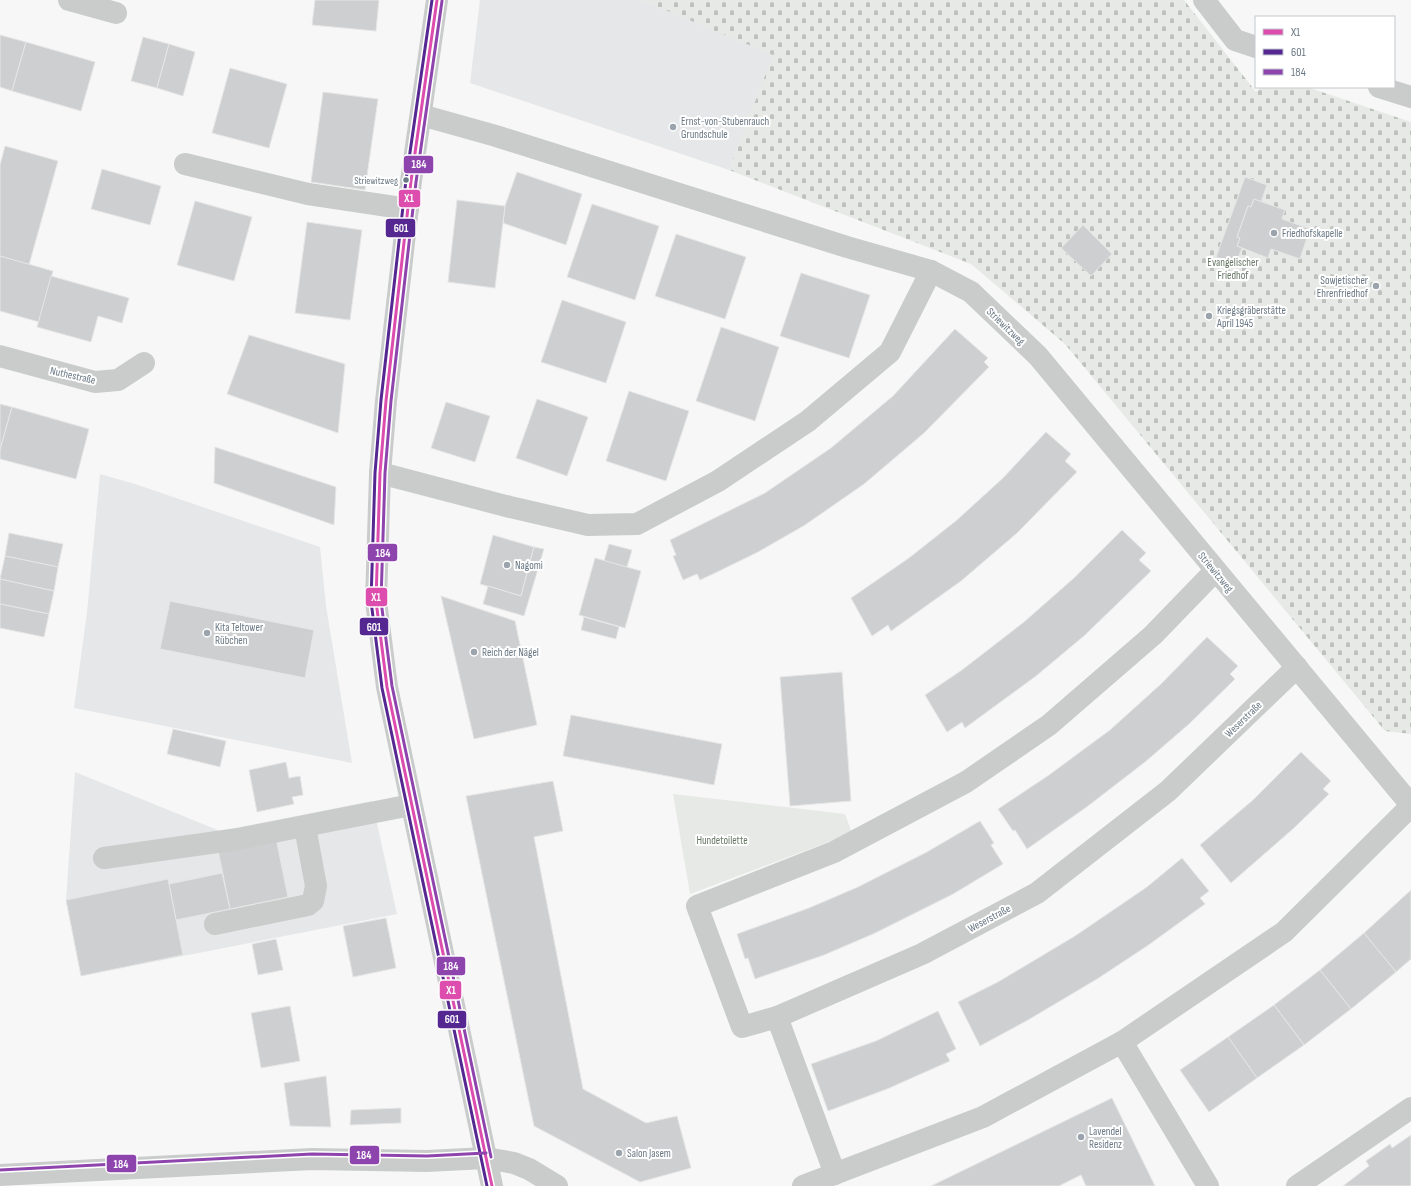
<svg xmlns="http://www.w3.org/2000/svg" width="1411" height="1186" font-family="'Sofia Sans Condensed',sans-serif">
<style>
.built{fill:#e6e7e8}
.green{fill:#e6e9e5}
.cemetery{fill:url(#cemetery-stones)}
.building{fill:#cecfd0;stroke:#e6e6e6}
.lines{fill:none;stroke-linecap:round;stroke-linejoin:round}
.minor{stroke:#cacccc;stroke-width:22}
.bus-1-casing{stroke:#fff;stroke-width:6}
.bus-2-casing{stroke:#fff;stroke-width:6}
.bus-3-casing{stroke:#fff;stroke-width:6}
.bus-1{stroke:#dd4dae;stroke-width:3}
.bus-2{stroke:#542791;stroke-width:3}
.bus-3{stroke:#8e44ad;stroke-width:3}
.poi-dot{fill:#9ba4ac;stroke:#fff;stroke-width:1.5}
.bus-dot{fill:#6a7884;stroke:#fff;stroke-width:1.5}
.labels{text-anchor:middle;stroke-width:4;stroke-linejoin:round;paint-order:stroke}
.bus-label{font-size:10px;fill:#6a7884;stroke:#fff;text-anchor:end}
.poi-label{font-size:11px;fill:#6a7884;stroke:#fff;text-anchor:start}
.park-label{font-size:11px;fill:#677765;stroke:#fff}
.street-label{font-size:11px;fill:#6a7884;stroke:#fff}
.line-badge{stroke:#fff;stroke-width:1.5}
.badge-label{font-size:11px;text-anchor:middle;font-weight:bold;fill:#fff}
</style>
<defs>
<pattern id="cemetery-stones" width="16" height="16" patternUnits="userSpaceOnUse"><rect width="16" height="16" fill="#e6e9e5"/><path d="M2 7V4a2 2 0 0 1 4 0v3zM10 15v-3a2 2 0 0 1 4 0v3z" fill="#bec2bf"/></pattern>
</defs>
<rect width="100%" height="100%" fill="#f7f7f7"/>
<g class="built">
<path d="M480,0h161l133,55 -45,115 -259,-87z"/>
<path d="M100,474l35,10 185,63 6,59 26,157 -278,-55 13,-96z"/>
<path d="M75,772l145,59 152,-30 25,113 -316,62 -15,-76z"/>
</g>
<path class="green" d="M673,794l172,20 7,19 -162,61z"/>
<path class="cemetery" d="M641,0h543l72,92 5,-5h46l104,35v612l-26,-3 -320,-387 -94,-80 -242,-94 44,-115z"/>
<g class="building">
<path d="M315,0h64l-3,31 -64,-6z"/>
<path d="M0,35l26,7 -14,49 -12,-4z"/>
<path d="M143,37l26,7 -12,44 -26,-7z"/>
<path d="M26,42l69,20 -14,49 -69,-20z"/>
<path d="M169,44l26,8 -12,44 -26,-8z"/>
<path d="M230,68l57,16 -18,64 -57,-15z"/>
<path d="M323,92l55,7 -13,91 -54,-8z"/>
<path d="M5,146l53,15 -29,104 -29,-9v-91z"/>
<path d="M102,169l59,17 -11,39 -59,-16z"/>
<path d="M517,172l65,22 -16,51 -63,-22 2,-17z"/>
<path d="M1245,177l22,8 -6,17 -7,-3 -3,8 -3,-1 -11,31 3,1 -3,8 5,2 -6,16 -20,-7z"/>
<path d="M1254,199l31,11 -3,9 28,10 -10,30 -29,-10 -3,9 -31,-12 3,-8 -3,-1 11,-31 3,1z"/>
<path d="M457,200l48,6 -10,82 -47,-6z"/>
<path d="M195,201l57,16 -18,64 -57,-16z"/>
<path d="M592,204l67,22 -24,74 -68,-23z"/>
<path d="M307,222l55,8 -12,90 -55,-7z"/>
<path d="M1083,225l29,29 -21,22 -30,-28z"/>
<path d="M676,234l70,23 -21,62 -70,-23z"/>
<path d="M0,256l53,15 -14,51 -39,-11z"/>
<path d="M801,273l69,22 -21,63 -69,-22z"/>
<path d="M51,276l78,22 -7,25 -24,-7 -7,26 -54,-15z"/>
<path d="M562,300l64,22 -20,61 -65,-21z"/>
<path d="M721,327l58,20 -24,74 -59,-20z"/>
<path d="M955,329l33,29 -4,4 5,5 -65,66 -60,51 -59,41 -47,27 -43,21 -15,7 -3,-6 -14,6 -10,-24 3,-1 -6,-15 95,-47 66,-45 62,-52z"/>
<path d="M249,335l96,29 -7,69 -111,-39z"/>
<path d="M629,391l60,20 -23,70 -60,-20z"/>
<path d="M537,399l51,18 -21,59 -51,-18z"/>
<path d="M446,402l44,14 -15,46 -44,-14z"/>
<path d="M0,404l12,3 -12,43z"/>
<path d="M12,407l77,22 -13,50 -76,-20v-9z"/>
<path d="M1046,432l25,22 -6,7 12,11 -60,61 -56,48 -70,50 -3,-6 -16,11 -21,-38 58,-40 48,-38 46,-42z"/>
<path d="M215,447l121,40 -2,38 -120,-42z"/>
<path d="M1122,530l24,23 -7,7 12,11 -66,64 -49,41 -71,52 -3,-6 -15,10 -22,-37 37,-25 62,-48 50,-44z"/>
<path d="M9,533l54,11 -5,23 -53,-11z"/>
<path d="M493,535l41,12 -13,49 -41,-12z"/>
<path d="M609,544l23,6 -5,17 -23,-6z"/>
<path d="M534,547l10,2 -20,67 -41,-12 5,-18 33,10z"/>
<path d="M5,556l53,11 -4,24 -54,-12z"/>
<path d="M595,558l46,13 -16,57 -46,-13z"/>
<path d="M0,579l54,12 -5,23 -49,-10z"/>
<path d="M441,596l74,25 22,104 -63,14z"/>
<path d="M170,601l144,29 -9,48 -145,-29z"/>
<path d="M0,604l49,10 -5,23 -44,-9z"/>
<path d="M584,617l35,10 -3,12 -35,-9z"/>
<path d="M1207,637l31,29 -8,8 5,5 -46,45 -44,38 -57,44 -61,43 -12,-19 -2,1 -15,-22 51,-34 61,-45 51,-46z"/>
<path d="M842,672l9,129 -61,5 -10,-129z"/>
<path d="M571,715l151,29 -8,41 -151,-29z"/>
<path d="M173,729l53,12 -6,26 -53,-13z"/>
<path d="M1301,752l30,29 -8,8 6,5 -35,34 -63,55 -31,-38 53,-45z"/>
<path d="M286,762l3,16 11,-2 3,19 -11,2 2,7 -37,8 -8,-42z"/>
<path d="M553,781l10,50 -29,6 49,252 63,34 31,-7 14,52 -51,14 -106,-56 -68,-330z"/>
<path d="M980,821l14,22 -3,2 12,19 -50,30 -80,40 -49,21 -69,24 -7,-21 -3,1 -8,-25 72,-26 49,-21 69,-35z"/>
<path d="M276,838l12,59 -58,12 -12,-59z"/>
<path d="M1182,858l27,33 -9,7 5,6 -58,42 -50,33 -69,41 -48,26 -22,-44 40,-20 77,-46 72,-49z"/>
<path d="M222,873l8,36 -54,11 -7,-36z"/>
<path d="M168,879l15,76 -102,21 -15,-76z"/>
<path d="M1411,890v69l-15,13 -32,-39z"/>
<path d="M386,918l10,50 -43,9 -10,-51z"/>
<path d="M1364,933l32,39 -45,37 -31,-39z"/>
<path d="M276,939l7,31 -25,5 -6,-31z"/>
<path d="M1320,970l31,39 -47,36 -30,-40z"/>
<path d="M1274,1005l30,40 -47,33 -29,-41z"/>
<path d="M290,1006l10,55 -39,7 -10,-55z"/>
<path d="M938,1011l18,38 -10,5 4,7 -63,28 -59,22 -17,-47 65,-23z"/>
<path d="M1228,1037l29,41 -48,34 -29,-42z"/>
<path d="M326,1076l5,51 -41,-1 -6,-43z"/>
<path d="M1112,1098l43,88h-69l-5,-11 -22,11h-128z"/>
<path d="M401,1108v15l-51,2 1,-15z"/>
<path d="M1411,1135v51h-68l26,-20 -3,-5 24,-17 2,4z"/>
</g>
<g class="lines">
<g class="minor">
<path d="M69,0l47,13"/>
<path d="M437,0l-26,181 -25,220 -6,72 -4,128 11,86 105,499"/>
<path d="M1204,0l31,40 21,7"/>
<path d="M1379,87l32,10"/>
<path d="M421,115l75,21 351,111 84,24 40,21 67,64 373,449"/>
<path d="M185,164l123,30 100,15"/>
<path d="M0,356l95,26 23,-2 26,-17"/>
<path d="M380,473l130,34 78,18 49,-1 81,-43 90,-60 82,-69 41,-81"/>
<path d="M104,858l134,-19 173,-34"/>
<path d="M215,924l93,-19 5,-4 3,-15 -11,-59"/>
<path d="M777,1017l-35,10 -45,-121 137,-54 132,-70 83,-57 104,-90 62,-64"/>
<path d="M1122,1042l86,144"/>
<path d="M835,1174l-58,-157 145,-63 115,-61 131,-102 129,-124"/>
<path d="M0,1175l312,-16 115,2 59,-3 28,5 15,6 28,17"/>
<path d="M803,1186l180,-69 139,-75 162,-110 127,-126"/>
<path d="M1297,1186l114,-78"/>
</g>
<g class="bus-1-casing">
<path id="bus-1" d="M437,0l-26,181 -25,220 -6,72 -4,128 11,86 105,499"/>
</g>
<g class="bus-2-casing">
<path id="bus-2" d="M432,0l-26,180 -25,220 -6,73 -4,128 11,87 105,498"/>
</g>
<g class="bus-3-casing">
<g id="bus-3">
<path d="M442,1l-26,181 -25,219 -6,72 -4,128 11,85 99,471"/>
<path d="M0,1170l312,-16 115,2 59,-3"/>
</g>
</g>
<use href="#bus-1" class="bus-1"/>
<use href="#bus-2" class="bus-2"/>
<use href="#bus-3" class="bus-3"/>
</g>
<g class="poi-dot">
<circle cx="673" cy="127" r="4"/>
<circle cx="1274" cy="233" r="4"/>
<circle cx="1376" cy="286" r="4"/>
<circle cx="1209" cy="316" r="4"/>
<circle cx="507" cy="565" r="4"/>
<circle cx="207" cy="633" r="4"/>
<circle cx="474" cy="652" r="4"/>
<circle cx="1081" cy="1137" r="4"/>
<circle cx="619" cy="1153" r="4"/>
</g>
<circle class="bus-dot" cx="406" cy="180" r="3.5"/>
<g class="labels">
<g class="bus-label">
<text x="398" y="184">Striewitzweg</text>
</g>
<g class="poi-label">
<text x="681" y="125">Ernst-von-Stubenrauch<tspan x="681" dy="13">Grundschule</tspan></text>
<text x="1282" y="237">Friedhofskapelle</text>
<text x="1368" y="284" text-anchor="end">Sowjetischer<tspan x="1368" dy="13">Ehrenfriedhof</tspan></text>
<text x="1217" y="314">Kriegsgräberstätte<tspan x="1217" dy="13">April 1945</tspan></text>
<text x="515" y="569">Nagomi</text>
<text x="215" y="631">Kita Teltower<tspan x="215" dy="13">Rübchen</tspan></text>
<text x="482" y="656">Reich der Nägel</text>
<text x="1089" y="1135">Lavendel<tspan x="1089" dy="13">Residenz</tspan></text>
<text x="627" y="1157">Salon Jasem</text>
</g>
<g class="park-label">
<text x="1233" y="266">Evangelischer<tspan x="1233" dy="13">Friedhof</tspan></text>
<text x="722" y="844">Hundetoilette</text>
</g>
<g class="street-label">
<text transform="translate(1006 326) rotate(44)" y="4">Striewitzweg</text>
<text transform="translate(73 375) rotate(13)" y="4">Nuthestraße</text>
<text transform="translate(1216 572) rotate(50)" y="4">Striewitzweg</text>
<text transform="translate(1243 719) rotate(-44)" y="4">Weserstraße</text>
<text transform="translate(989 918) rotate(-28)" y="4">Weserstraße</text>
</g>
</g>
<g class="line-badge">
<rect x="403" y="155" width="31" height="19" rx="4" fill="#8e44ad"/>
<rect x="398" y="189" width="23" height="19" rx="4" fill="#dd4dae"/>
<rect x="385" y="218" width="31" height="20" rx="4" fill="#542791"/>
<rect x="367" y="543" width="31" height="19" rx="4" fill="#8e44ad"/>
<rect x="365" y="587" width="23" height="20" rx="4" fill="#dd4dae"/>
<rect x="359" y="617" width="30" height="19" rx="4" fill="#542791"/>
<rect x="436" y="956" width="30" height="20" rx="4" fill="#8e44ad"/>
<rect x="439" y="980" width="23" height="20" rx="4" fill="#dd4dae"/>
<rect x="437" y="1010" width="30" height="19" rx="4" fill="#542791"/>
<rect x="349" y="1145" width="31" height="20" rx="4" fill="#8e44ad"/>
<rect x="106" y="1154" width="31" height="19" rx="4" fill="#8e44ad"/>
</g>
<g class="badge-label">
<text x="419" y="168">184</text>
<text x="409" y="202">X1</text>
<text x="401" y="232">601</text>
<text x="383" y="557">184</text>
<text x="376" y="601">X1</text>
<text x="374" y="631">601</text>
<text x="451" y="970">184</text>
<text x="451" y="994">X1</text>
<text x="452" y="1023">601</text>
<text x="364" y="1159">184</text>
<text x="121" y="1168">184</text>
</g>
<rect x="1255" y="16" width="140" height="72" fill="#ffffff" stroke="#c3c9ce"/>
<rect x="1263" y="29" width="20" height="6" fill="#dd4dae" stroke="#c3c9ce"/>
<text x="1291" y="36" font-size="12" fill="#6a7884">X1</text>
<rect x="1263" y="49" width="20" height="6" fill="#542791" stroke="#c3c9ce"/>
<text x="1291" y="56" font-size="12" fill="#6a7884">601</text>
<rect x="1263" y="69" width="20" height="6" fill="#8e44ad" stroke="#c3c9ce"/>
<text x="1291" y="76" font-size="12" fill="#6a7884">184</text>
</svg>
